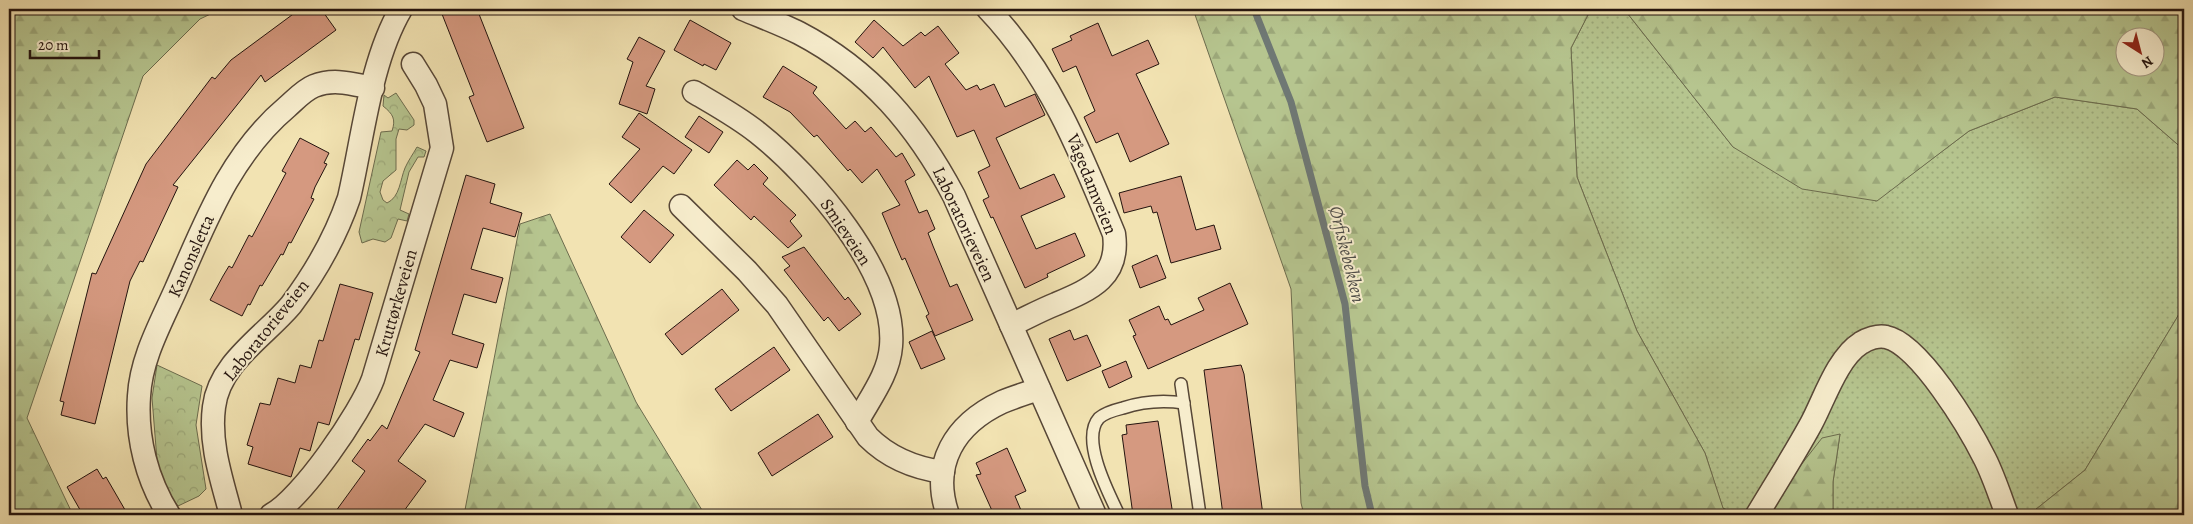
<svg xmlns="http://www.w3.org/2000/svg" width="2193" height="524" font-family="Alegreya,serif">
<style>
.grass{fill:url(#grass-dots);stroke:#6c6c4e}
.forest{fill:url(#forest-firs);stroke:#6c6c4e;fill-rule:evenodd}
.park{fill:url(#park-crowns);stroke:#6c6c4e}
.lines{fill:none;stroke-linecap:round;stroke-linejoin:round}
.stream{stroke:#6f7874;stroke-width:7}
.building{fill:#d59980;stroke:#23130e}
.service-casing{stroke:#574737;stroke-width:14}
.minor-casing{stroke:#574737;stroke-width:25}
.service{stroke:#f7edcd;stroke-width:11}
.minor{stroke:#f7edcd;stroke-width:22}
.labels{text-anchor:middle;stroke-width:4;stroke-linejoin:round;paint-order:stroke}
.street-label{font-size:18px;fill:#23130e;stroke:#f7edcd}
.water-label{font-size:19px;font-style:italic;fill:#4f4e4a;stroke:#f7edcd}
</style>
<defs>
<pattern id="grass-dots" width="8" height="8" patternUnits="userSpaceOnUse" patternTransform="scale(1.25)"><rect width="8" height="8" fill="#b6c58f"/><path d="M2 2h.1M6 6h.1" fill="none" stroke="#9ca87a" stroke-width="1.8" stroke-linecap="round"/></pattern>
<pattern id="forest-firs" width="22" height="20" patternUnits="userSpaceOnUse" patternTransform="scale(1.25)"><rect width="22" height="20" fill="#b6c58f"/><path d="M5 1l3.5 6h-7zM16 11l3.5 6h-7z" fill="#9ca87a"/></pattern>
<pattern id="park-crowns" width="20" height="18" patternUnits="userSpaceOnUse" patternTransform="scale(1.25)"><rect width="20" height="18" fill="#b6c58f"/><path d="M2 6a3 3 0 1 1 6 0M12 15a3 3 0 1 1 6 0" fill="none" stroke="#9ca87a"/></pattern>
</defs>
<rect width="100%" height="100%" fill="#f2e3b2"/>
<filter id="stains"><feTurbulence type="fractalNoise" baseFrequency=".004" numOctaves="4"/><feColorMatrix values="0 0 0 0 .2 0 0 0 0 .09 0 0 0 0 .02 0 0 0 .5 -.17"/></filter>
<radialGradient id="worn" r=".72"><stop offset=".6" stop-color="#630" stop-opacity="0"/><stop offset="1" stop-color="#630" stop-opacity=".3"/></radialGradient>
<path class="grass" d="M1591,9h33l109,138 143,54 93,-70 86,-34 82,12 47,41v156l-99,164 -50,40 -3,5h-199v-33l7,-48 -78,81h-25l-14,-6 -18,-56 -68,-122 -60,-154 -6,-129z"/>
<g class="forest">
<path d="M9,9h212l-21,10 -57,57 -116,342 46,97h-64z"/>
<path d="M1193,9h398l-20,39 6,129 60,154 68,122 18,55 14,7h-433l-3,-12 -10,-214z"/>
<path d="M1624,9h560v141l-47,-41 -82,-12 -86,34 -92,70 -75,-12 -69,-42zM2126,38h30v30h-30z"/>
<path d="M550,214l86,188 69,113h-241l56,-291z"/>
<path d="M2184,306v209h-152l3,-5 50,-40z"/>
<path d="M1840,434l-7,48v33h-71l60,-77z"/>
</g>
<g class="park">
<path d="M396,93l18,27v5l-7,5 -8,-1 -3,10v31l-13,11 -3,11 3,8 4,3c13,-6 13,-23 18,-35 3,-7 8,-14 12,-21l9,4 -2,6h-6l-9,15 -9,38 9,4 -2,7 -9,-2 -7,19 -6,4 -12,-3 -11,4 -3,-11 22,-100 11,-1c4,-12 1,-17 -9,-25l1,-11 4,3z"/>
<path d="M157,365l45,21 -6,39 10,64 -7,7 -21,10 -13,-16 -8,-30 -5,-62z"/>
</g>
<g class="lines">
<path class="stream" d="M1254,9l37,93 54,202 20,182 7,29"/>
</g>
<g class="building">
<path d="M300,9h21l15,21 -71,52 -4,-7 -88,110 5,2 -35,75 -3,-1 -10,20 -35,143 -34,-9 3,-13 -4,-1 32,-128 4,1 50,-110 66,-87 3,2 16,-19z"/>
<path d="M440,9h37l47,119 -37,14 -18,-45 5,-2z"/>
<path d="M690,20l41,23 -15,27 -12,-6 -1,2 -29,-16z"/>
<path d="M874,20l29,26 18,-14 4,4 13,-10 21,27 -14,11 21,26 11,-5 3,5 14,-6 11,23 30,-13 10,21 -49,23 24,51 34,-15 11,23 -44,19 15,33 39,-16 10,23 -38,18 1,3 -23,11 -32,-71 -2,1 -8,-18 6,-3 -11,-25 12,-6 -16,-36 -17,7 -28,-61 -14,12 -32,-41 -10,11 -18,-16z"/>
<path d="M1098,23l14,33 36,-16 11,24 -23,10 33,70 -39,18 -12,-29 -22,10 -12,-26 11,-6 -19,-45 -13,6 -11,-23 20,-9 -2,-4z"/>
<path d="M639,37l26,14 -19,35 9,3 -8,25 -28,-10 14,-42 -6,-3z"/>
<path d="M783,66l34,21 -4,6 33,36 9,-8 10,11 6,-5 25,30 6,-4 13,22 -10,6 14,32 8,-3 8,19 -7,4 5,13 17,41 7,-3 16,36 -38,16 -9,-20 3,-2 -24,-56 -3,2 -20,-47 18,-8 -23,-36 -15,14 -12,-14 -2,2 -31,-36 -3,2 -24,-25 -27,-15z"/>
<path d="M639,113l53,37 -18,24 -11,-8 -32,37 -22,-19 31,-35 -18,-12z"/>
<path d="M699,116l24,16 -14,21 -24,-16z"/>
<path d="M300,138l29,15 -5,10 3,1 -12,23 -4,11 3,1 -23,44 -2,-1 -6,13 -2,-1 -19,32 -2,-1 -10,20 -2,-1 -6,12 -32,-16 13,-24 6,-10 3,2 17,-33 3,2 34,-64 -4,-2z"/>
<path d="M737,160l11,10 6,-6 14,14 -5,6 33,31 -6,6 12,15 -14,12 -34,-32 -3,4 -37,-35z"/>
<path d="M466,175l29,9 -5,19 32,10 -7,24 -32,-9 -12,41 32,9 -7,25 -32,-9 -12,40 32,10 -7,24 -27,-8 -17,40 31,13 -10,24 -29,-13 -27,37 28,20 -25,34h-68l32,-44 -13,-10 16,-22 2,2 12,-16 5,4 33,-77 -5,-2z"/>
<path d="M1181,176l15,54 18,-5 7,24 -50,14 -14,-51 -4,1 -2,-7 -27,7 -5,-20z"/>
<path d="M644,210l30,25 -24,28 -29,-26z"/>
<path d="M804,247l41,53 3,-3 13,17 -22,17 -11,-14 -4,4 -40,-51 6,-4 -8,-9z"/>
<path d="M1157,255l9,23 -26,10 -8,-22z"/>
<path d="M1230,283l18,41 -100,45 -15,-33 3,-1 -7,-15 30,-14 6,14 3,-1 3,6 33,-15 -6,-12z"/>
<path d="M340,284l33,9 -14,47 -4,-1 -26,86 -11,-3 -8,29 -10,-3 -9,29 -43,-13 5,-17 -6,-2 13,-42 10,2 8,-27 17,5 5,-18 11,3 8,-28 4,1z"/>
<path d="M722,289l17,21 -57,45 -17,-21z"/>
<path d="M1070,330l4,10 13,-5 14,31 -34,15 -18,-42z"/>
<path d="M932,331l13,28 -24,10 -12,-27z"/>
<path d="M774,347l16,23 -59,41 -16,-22z"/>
<path d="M1126,361l6,16 -23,11 -7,-17z"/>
<path d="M1241,365l3,9 19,141h-40l-19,-145z"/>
<path d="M818,414l15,23 -61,39 -14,-23z"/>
<path d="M1158,421l15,94h-40l-11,-80 5,-1 -1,-9z"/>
<path d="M1007,448l19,43 -11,5 8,19h-29l-18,-40 5,-1 -5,-11z"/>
<path d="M97,469l6,10 3,-2 22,38h-45l-16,-28z"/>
</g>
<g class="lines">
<g class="service-casing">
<g id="service">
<path d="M1181,384l19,131"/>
<path d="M1119,515c-10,-21 -39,-76 -20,-97 7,-6 16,-8 24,-10 21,-7 40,-8 61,-5"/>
</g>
</g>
<g class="minor-casing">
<g id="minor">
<path d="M743,9c19,8 38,15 56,24 71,37 118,93 155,163l141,319"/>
<path d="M988,9c61,64 93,144 126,225 6,43 -23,55 -58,70 -15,6 -30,14 -45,21"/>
<path d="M694,92c22,13 44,25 64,41 54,43 139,140 133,213 -2,28 -21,52 -34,76"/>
<path d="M681,206l66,65 30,34 91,132c21,21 46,31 75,35"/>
<path d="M169,515c-22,-35 -33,-77 -30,-119 2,-38 22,-73 37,-107 29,-66 54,-134 111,-182 8,-7 17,-17 27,-21 20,-8 38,-2 59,2"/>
<path d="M231,515c-9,-35 -22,-71 -17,-108 5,-44 51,-71 77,-102 24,-32 45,-69 58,-107 14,-60 21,-136 52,-189"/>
<path d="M271,515c30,-15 90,-103 102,-136l69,-231 -7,-44 -9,-19 -13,-21"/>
<path d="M948,515c-18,-51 7,-91 54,-113 12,-5 25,-9 37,-13"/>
<path d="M1757,515c18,-30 37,-60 54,-91 13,-24 26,-66 50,-81 6,-4 17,-8 25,-6 33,6 84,92 99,122 9,18 15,37 22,56"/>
</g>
</g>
<use href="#service" class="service"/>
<use href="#minor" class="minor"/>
</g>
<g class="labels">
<g class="street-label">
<text transform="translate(1092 184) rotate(68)" y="6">Vågedamveien</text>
<text transform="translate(964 224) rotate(65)" y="6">Laboratorieveien</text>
<text transform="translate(846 232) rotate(56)" y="6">Smieveien</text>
<text transform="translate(191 256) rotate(-66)" y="6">Kanonsletta</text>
<text transform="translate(396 303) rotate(-74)" y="6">Kruttørkeveien</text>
<text transform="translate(266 330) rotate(-51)" y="6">Laboratorieveien</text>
</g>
<g class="water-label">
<text transform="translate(1348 254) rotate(76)" y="7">Ørfiskebekken</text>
</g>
</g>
<rect width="2193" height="524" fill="none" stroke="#f2e3b2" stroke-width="30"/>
<rect x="10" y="10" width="2173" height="504" fill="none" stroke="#23130e" stroke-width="2.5"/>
<rect x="15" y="15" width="2163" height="494" fill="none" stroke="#23130e"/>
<g transform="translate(2140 52) rotate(144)"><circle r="24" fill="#f7edcd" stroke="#a29681"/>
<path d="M0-4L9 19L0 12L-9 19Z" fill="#8f2418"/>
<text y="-8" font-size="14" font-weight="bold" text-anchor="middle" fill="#23130e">N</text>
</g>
<path d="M30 50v8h69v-8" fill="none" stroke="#23130e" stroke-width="2.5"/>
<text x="38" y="50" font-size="15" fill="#23130e" stroke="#f7edcd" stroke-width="4" paint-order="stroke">20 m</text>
<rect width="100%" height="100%" filter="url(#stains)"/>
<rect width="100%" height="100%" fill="url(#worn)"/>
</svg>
